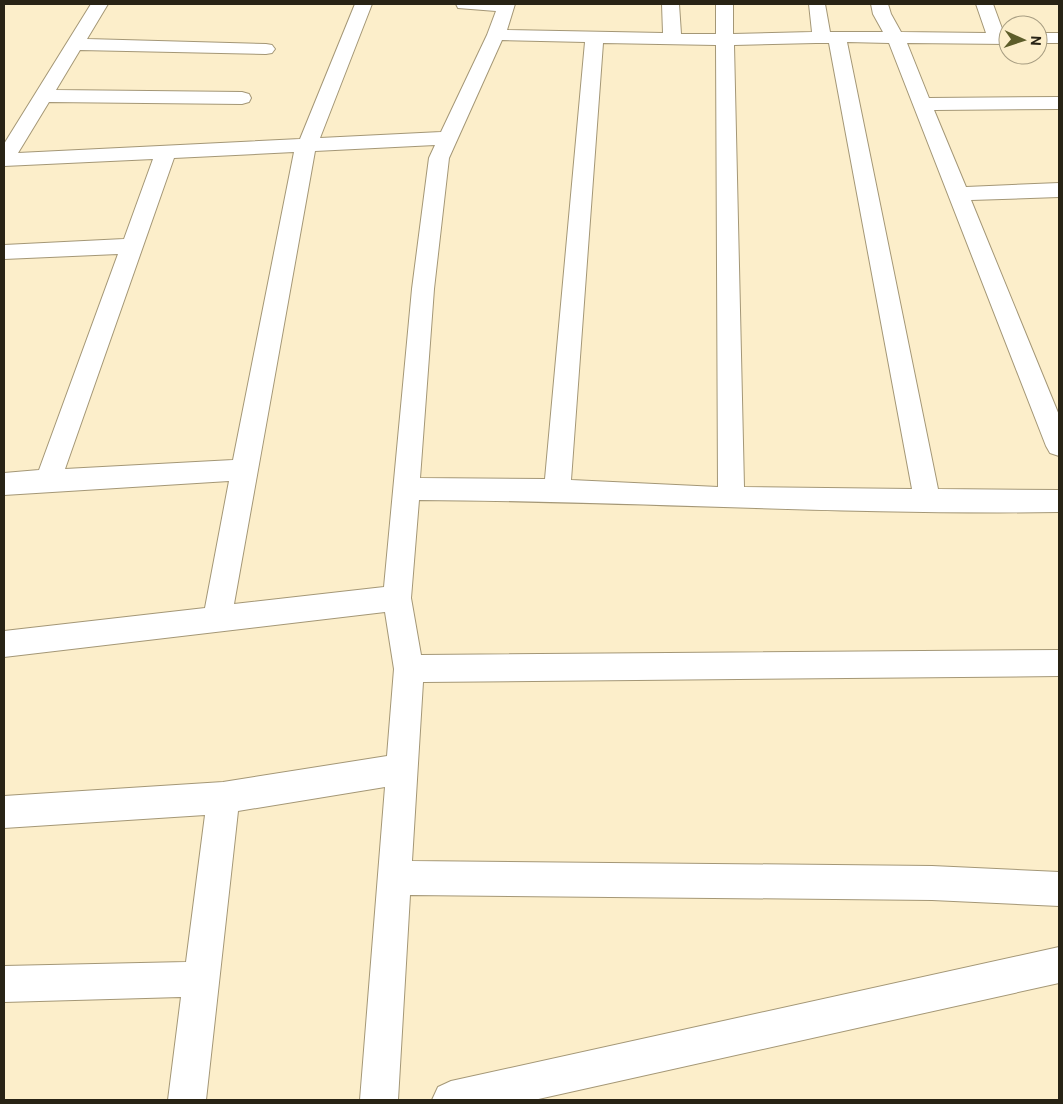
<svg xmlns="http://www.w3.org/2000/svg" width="1063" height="1104" font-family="Roboto,sans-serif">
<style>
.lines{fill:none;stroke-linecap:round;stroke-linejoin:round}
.minor-casing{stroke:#a49776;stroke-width:2}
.minor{fill:#fff;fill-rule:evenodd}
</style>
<rect width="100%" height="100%" fill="#fceeca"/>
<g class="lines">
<g class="minor-casing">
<g id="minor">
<path d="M91,4h17l-21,35 179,5 6,1 3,4 -3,4 -6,1 -186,-4 -24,40 186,2 7,2 2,4 -2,4 -7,2 -193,-2 -31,51 282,-14 55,-135h17l-52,134 121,-6 46,-97 9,-24 -38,-3 -2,-4h59l-8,26 156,3 -1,-29h17l2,30h35v-30h17v30l79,-2 -3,-28h16l5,28h53l-10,-18 -2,-10h17l3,10 10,18 85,1 -10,-29h17l11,30h4v10l-101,-1 22,55 130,-1v12l-125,1 32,77 93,-4v14l-88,3 88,215v41l-9,-3 -4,-7 -157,-403 -42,-1 91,447 121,1v22c-213,3 -427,-11 -640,-12l-8,98 10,57 638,-5v26l-636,6 -11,179 520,5 127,6v34l-127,-6 -522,-5 -12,205h-38l25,-313 -147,24 -32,289h-38l13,-103 -177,5v-36l182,-4 19,-147 -201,13v-32l219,-14 164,-26 7,-87 -9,-57 -381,45v-26l201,-23 24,-127 -225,14v-22l35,-3 79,-216 -114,5v-14l120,-6 29,-80 -149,7v-22zM502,40l83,2 -40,437 -125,-1 14,-189 15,-131zM603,43l113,2 2,442 -147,-7zM816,43h13l83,446 -168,-2 -10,-442zM435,145l-6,13 -17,131 -28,298 -150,17 81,-453zM294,152l-61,308 -168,9 109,-311z"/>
<rect x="1038" y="33" width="21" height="10"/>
<path d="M1059,947v36l-525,117h-102l6,-13 13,-6z"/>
</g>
</g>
<use href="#minor" class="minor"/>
</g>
<rect width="1063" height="1104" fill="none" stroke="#282315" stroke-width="10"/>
<g transform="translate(1023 40) rotate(93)"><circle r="24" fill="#fceeca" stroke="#a79d82"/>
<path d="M0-4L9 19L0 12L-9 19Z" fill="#5d5d2a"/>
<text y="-8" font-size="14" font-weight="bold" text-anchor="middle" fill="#282315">N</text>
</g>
</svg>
